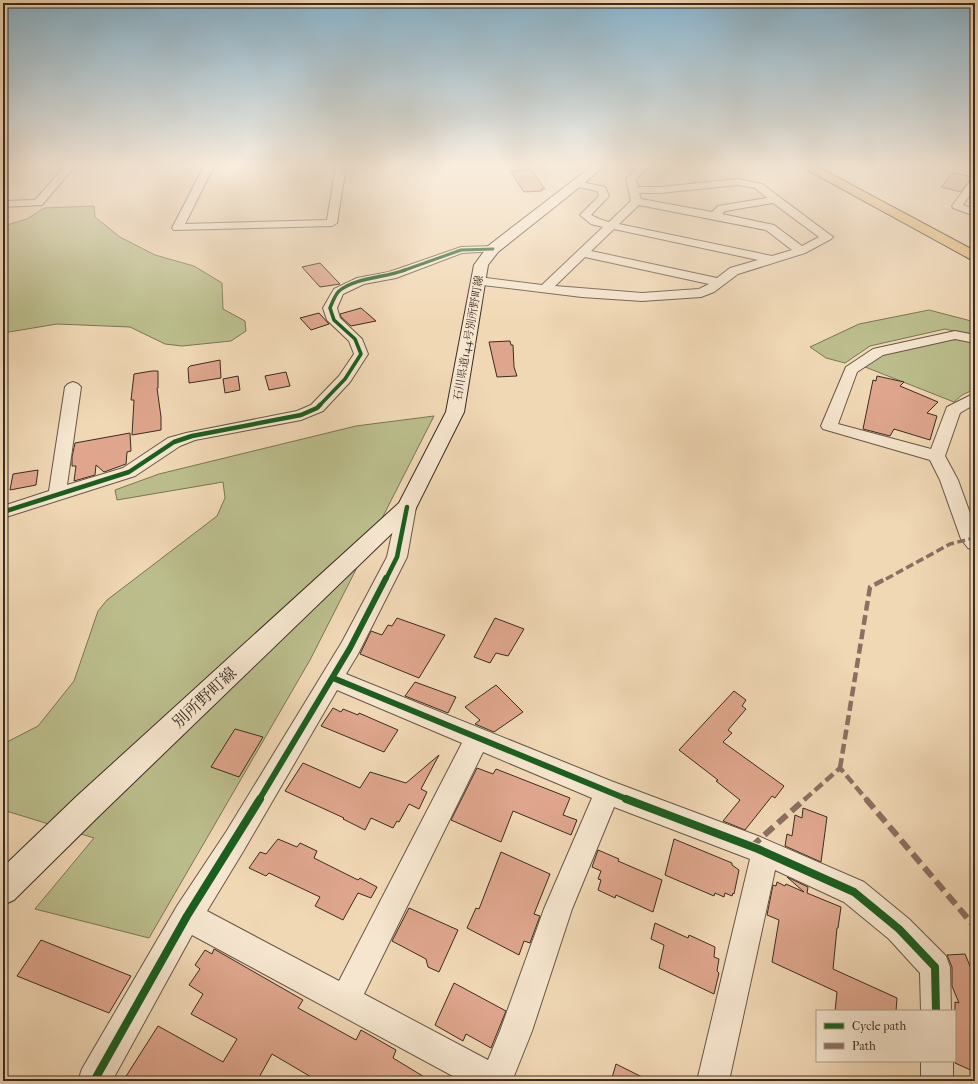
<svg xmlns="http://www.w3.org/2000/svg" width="978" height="1084" font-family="'IM FELL French Canon','Noto Serif JP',serif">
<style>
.green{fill:#bbbe8c;stroke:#7b7556}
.building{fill:#dfa68d;stroke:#3b2c21}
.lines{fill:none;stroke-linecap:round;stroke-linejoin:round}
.street-casing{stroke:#685746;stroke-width:2}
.secondary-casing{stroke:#3b2c21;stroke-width:2}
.primary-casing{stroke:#3b2c21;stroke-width:2}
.street{fill:#f6e6cf;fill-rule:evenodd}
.secondary{fill:#f6e6cf;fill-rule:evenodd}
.primary{fill:#e8bc7a;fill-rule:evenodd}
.quiet-far2{stroke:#8d6e63;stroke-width:3.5;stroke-dasharray:8 3.5;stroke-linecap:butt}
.quiet-far1{stroke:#8d6e63;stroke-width:4.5;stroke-dasharray:10 4.5;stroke-linecap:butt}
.quiet{stroke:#8d6e63;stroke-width:6;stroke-dasharray:12 6;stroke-linecap:butt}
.cycleway-far4-casing{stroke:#f6e6cf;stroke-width:4.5}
.cycleway-far3-casing{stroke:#f6e6cf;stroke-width:5.5}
.cycleway-far2-casing{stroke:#f6e6cf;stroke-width:7}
.cycleway-far1-casing{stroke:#f6e6cf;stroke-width:8}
.cycleway-casing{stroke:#f6e6cf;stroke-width:10}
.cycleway-far4{stroke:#1b5e20;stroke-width:3}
.cycleway-far3{stroke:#1b5e20;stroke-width:3.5}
.cycleway-far2{stroke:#1b5e20;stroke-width:4.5}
.cycleway-far1{stroke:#1b5e20;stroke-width:6}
.cycleway{stroke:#1b5e20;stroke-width:8}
.labels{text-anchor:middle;stroke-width:3;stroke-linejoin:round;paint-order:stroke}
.far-street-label{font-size:11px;fill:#3b2c21;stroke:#f6e6cf}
.near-street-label{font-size:16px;fill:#3b2c21;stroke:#f6e6cf}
</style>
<rect width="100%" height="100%" fill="#f1d8b5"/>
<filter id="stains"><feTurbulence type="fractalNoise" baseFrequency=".005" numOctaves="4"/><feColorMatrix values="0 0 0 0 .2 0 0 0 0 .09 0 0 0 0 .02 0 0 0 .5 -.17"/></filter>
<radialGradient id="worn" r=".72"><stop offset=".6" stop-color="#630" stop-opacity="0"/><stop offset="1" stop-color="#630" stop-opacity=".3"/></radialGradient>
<g class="green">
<path d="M94,206l1,11 25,20 35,18 39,11 28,17 1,26 22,12 1,10 -15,10 -49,5 -17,-2 -35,-17 -73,-3 -54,9v-107l24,-7 17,-11z"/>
<path d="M929,310l46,12v14l-30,-7 -75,17 -25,17 -19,-5 -16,-11 49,-23z"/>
<path d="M947,337l28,5v47l-13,6 -8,7 -94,-37 18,-13z"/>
<path d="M434,416l-124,244 -161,278 -114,-29 59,-71 -91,-28v-66l35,-18 36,-45 24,-70 9,-11 110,-84 8,-18 -2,-16 -106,18 -2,-10 44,-16 197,-48z"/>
</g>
<g class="building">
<path d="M530,169l4,5 11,15h-4l1,2 -18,1 -13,-20z"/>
<path d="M953,173l21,4 -3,1 -10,14 -20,-5z"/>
<path d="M320,263l20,21 -20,3 -18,-20z"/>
<path d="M361,308l15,13 -25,5 -10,-9 -1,-3z"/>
<path d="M319,313l10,11 -18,6 -11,-12z"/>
<path d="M510,341l1,4h2l1,22 3,9 -20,1 -8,-35z"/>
<path d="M220,360l1,18 -32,5 -1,-15 2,-2z"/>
<path d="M152,371h6v17h-1l4,29v13l-29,5 2,-35h-3l3,-26z"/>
<path d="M286,372l4,14 -21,4 -4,-14z"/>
<path d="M238,376l2,14 -15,3 -2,-14z"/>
<path d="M877,376l27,6 -4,4 38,16 -11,11 10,3 -7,24 -36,-11 -4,7 -27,-7 10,-49 3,1z"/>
<path d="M130,433l1,18 -4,1 -1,12 -22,8 -8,-7 -1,10 -21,6 2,-15h-4v-9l3,-14z"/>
<path d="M38,470l-2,15 -26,5 3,-16z"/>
<path d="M397,618l48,17 -26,43 -59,-24 11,-23 11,4 6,-10 4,1z"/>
<path d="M495,618l29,11 -16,27 -12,-3 -6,10 -16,-6z"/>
<path d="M415,682l41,15 -8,16 -43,-17z"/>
<path d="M496,685l27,27 -29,20 -19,-8 5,-4 -15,-13z"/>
<path d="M734,691l12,9 -4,6 4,3 -18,21 4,3 -9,9 61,44 -9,12 -3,-2 -27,34 -22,-9 17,-21 -24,-19 2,-1 -39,-30z"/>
<path d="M333,708l8,4 2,-3 15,6 1,-2 39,17 -14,22 -63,-26z"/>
<path d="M235,729l28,8 -24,40 -28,-10z"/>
<path d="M439,755l-18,34 6,3 -8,17 -10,-5 -10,18 -2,-1 -4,7 -22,-10 -6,12 -22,-11 1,-1 -59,-27 18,-28 57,25 10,-16 36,11z"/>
<path d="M477,768l16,6 3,-5 74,29 -7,17 14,5 -6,15 -58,-24 -12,31 -50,-22z"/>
<path d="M803,808l24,9 -6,45 -36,-16 2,-12 5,2 3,-21 7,3z"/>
<path d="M278,839l19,8 3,-4 17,8 -3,7 44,22 2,-2 17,9 -6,11 -13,-5 -15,27 -28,-14 5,-9 -51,-24 -3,3 -17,-8 11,-16 6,2z"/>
<path d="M674,839l58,24v2l7,5 -5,24 -1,-1 -1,3 -7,-3 -1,4 -9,-4 -1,3 -49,-21z"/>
<path d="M598,850l21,9 -1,2 44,19 -9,32 -37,-17 -1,3 -17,-8 3,-10 -3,-1 3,-8 -9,-4z"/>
<path d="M501,852l49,22 -16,40 6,2 -10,27 -6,-2 -5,14 -52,-27 9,-20 3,1z"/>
<path d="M787,877l21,10 -1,6 34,14 -3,21h-1l-4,41 64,29 -1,13h-61l2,-19 -65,-30 7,-42 -12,-5 6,-30 3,1 1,-4 8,4 1,-2 18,8z"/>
<path d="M409,908l49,22 -19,42 -11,-5 -2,-8 -34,-18z"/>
<path d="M655,923l33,15 1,-3 26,12 -1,10 5,2 -2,12 2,2 -5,21 -55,-26 5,-23 -13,-6z"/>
<path d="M41,940l90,36 -22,37 -92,-37z"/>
<path d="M214,949l89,51 -5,8 58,32 5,-10 35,20 -3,8 38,23h-113l-46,-27 -15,27h-134l35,-55 65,36 14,-23 -46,-25 12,-20 -14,-9 11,-16 -5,-4 10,-15 7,4z"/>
<path d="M965,954l10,24v94l-20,-9v-61l4,1 -7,-17v-19l-5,-12z"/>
<path d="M454,983l52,28 -15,37 -25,-14 -3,7 -28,-16z"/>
<path d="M616,1064l34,17h-39z"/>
</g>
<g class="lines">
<g class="street-casing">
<g id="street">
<path d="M65,166h10l-33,39 -39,2v-6l32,-1z"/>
<path d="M204,166h10l-29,58 142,-4 9,-54h10l-9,57 -5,3 -158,4 -2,-2z"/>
<path d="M639,166h10l-13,13 2,8h22l78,-8 24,5 71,53 -2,2 -26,14 -67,21 -24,18 -13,5 -59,4 -60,-4 -108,-13 -2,-3 2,-3 4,-1 64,8 61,-58 -12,-3 -11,-9 19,-19 -2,-5 -23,-5 -2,-2 2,-2 3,-1 28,6 4,9 -18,19 8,4 10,3 22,-21 -5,-22zM738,185l17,3 12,10 -49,8 -6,6 -71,-13 -2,-6h21zM773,203l46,34 -17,9 -28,-21 -52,-11 3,-3zM639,205l127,25 26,20 -20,6 -153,-32zM614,229l144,31 -28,8 -13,10 -126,-27zM585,257l124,27 -10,5 -57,4 -87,-7z"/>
<path d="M975,178v10l-12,17 12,4v7l-22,-8 -1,-2 20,-27z"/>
<path d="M493,246l4,1 2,2 -2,2 -35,2 -66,25 -32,6 -21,10 -6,14 3,10 22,21 6,15 -18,28 -27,29 -22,9 -106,20 -15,6 -45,30 -132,42v-12l46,-15 16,-104 3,-3 5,-2 5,2 3,3 -14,98 56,-17 45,-30 18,-5 111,-22 14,-6 28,-29 15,-22 -5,-13 -22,-21 -4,-12 11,-19 23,-11 32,-6 72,-25z"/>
<path d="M955,331l20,4v8l-20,-4 -72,16 -26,17 -19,52 93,25 16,-42 28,-14v11l-15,9 -15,43 13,24 17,47v23l-7,-2 -7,-9 -21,-59 -10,-20 -107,-31 -2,-3 25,-59 27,-18z"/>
<path d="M407,501l6,2 3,4 -9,50 -49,97 -12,20 265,107 147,55 106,46 45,37 37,37 4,11 1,44h-30l-1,-38 -31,-34 -45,-37 -69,-32 -46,211h-32l53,-222 -136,-52 -42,102 -40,122 -20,50h-50l-270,-146 -80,146h-34l4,-12 95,-163 49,-74 116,-190 45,-85 11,-50 3,-4zM337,690l125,53 -123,238 -132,-70 37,-61zM483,752l109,46 -48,111 -44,122 -12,29 -124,-66z"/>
<rect x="921" y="1061" width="32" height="20"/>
</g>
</g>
<g class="secondary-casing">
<path id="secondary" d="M592,166h12l-23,20 -83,66 -10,13 -24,147 -50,100 -315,304 -85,84 -11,5v-38l74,-71 322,-293 47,-91 28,-147 14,-19z"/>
</g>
<g class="primary-casing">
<path id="primary" d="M803,166h13l159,85v9l-5,-1 -166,-91z"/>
</g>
<use href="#street" class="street"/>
<use href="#secondary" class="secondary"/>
<use href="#primary" class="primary"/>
<path class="quiet-far2" d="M886,579l64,-35 20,-5"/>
<g class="quiet-far1">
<path d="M840,768l30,-181 17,-9"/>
<path d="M804,800l36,-32 27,32"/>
</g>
<g class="quiet">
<path d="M866,799l109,128"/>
<path d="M751,847l54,-48"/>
</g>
<g class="cycleway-far4-casing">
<path id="cycleway-far4" d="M402,271l59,-21 32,-1"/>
</g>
<g class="cycleway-far3-casing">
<path id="cycleway-far3" d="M319,406l26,-27 16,-25 -6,-15 -21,-19 -4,-12c2,-5 5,-13 9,-17 17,-14 46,-13 66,-21"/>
</g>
<g class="cycleway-far2-casing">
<g id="cycleway-far2">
<path d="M3,512l126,-40 45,-30 18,-6 109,-21 16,-7 3,-3"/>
<path d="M386,579l11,-22 10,-50"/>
</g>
</g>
<g class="cycleway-far1-casing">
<g id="cycleway-far1">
<path d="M333,678l296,122"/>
<path d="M259,800l91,-152 36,-70"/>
</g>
</g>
<g class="cycleway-casing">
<g id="cycleway">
<path d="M626,799l132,50 96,43 45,37 36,38 1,44"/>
<path d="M94,1081l93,-165 73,-117"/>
</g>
</g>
<use href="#cycleway-far4" class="cycleway-far4"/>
<use href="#cycleway-far3" class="cycleway-far3"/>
<use href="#cycleway-far2" class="cycleway-far2"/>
<use href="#cycleway-far1" class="cycleway-far1"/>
<use href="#cycleway" class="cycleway"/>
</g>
<linearGradient id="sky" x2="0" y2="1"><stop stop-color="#89b6d0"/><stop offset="0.52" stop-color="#f9edde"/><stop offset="1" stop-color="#f9edde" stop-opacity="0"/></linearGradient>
<rect width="978" height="318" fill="url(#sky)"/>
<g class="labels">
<g class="far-street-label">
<text transform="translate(468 338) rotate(-80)" y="4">石川県道144号別所野町線</text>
</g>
<g class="near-street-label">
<text transform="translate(204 697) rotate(-43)" y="6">別所野町線</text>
</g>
</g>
<rect width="978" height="1084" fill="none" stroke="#f1d8b5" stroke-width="16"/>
<rect x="4" y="4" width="970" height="1076" fill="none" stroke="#3b2c21" stroke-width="2"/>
<rect x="8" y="8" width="962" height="1068" fill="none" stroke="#3b2c21"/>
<rect x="816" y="1010" width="140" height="52" fill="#f6e6cf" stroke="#ab9c89"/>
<rect x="824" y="1023" width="20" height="6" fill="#1b5e20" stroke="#ab9c89"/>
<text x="852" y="1030" font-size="12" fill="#3b2c21">Cycle path</text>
<rect x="824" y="1043" width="20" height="6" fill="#8d6e63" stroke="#ab9c89"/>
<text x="852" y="1050" font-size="12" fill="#3b2c21">Path</text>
<rect width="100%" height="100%" filter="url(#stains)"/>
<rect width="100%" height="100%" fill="url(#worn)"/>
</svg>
